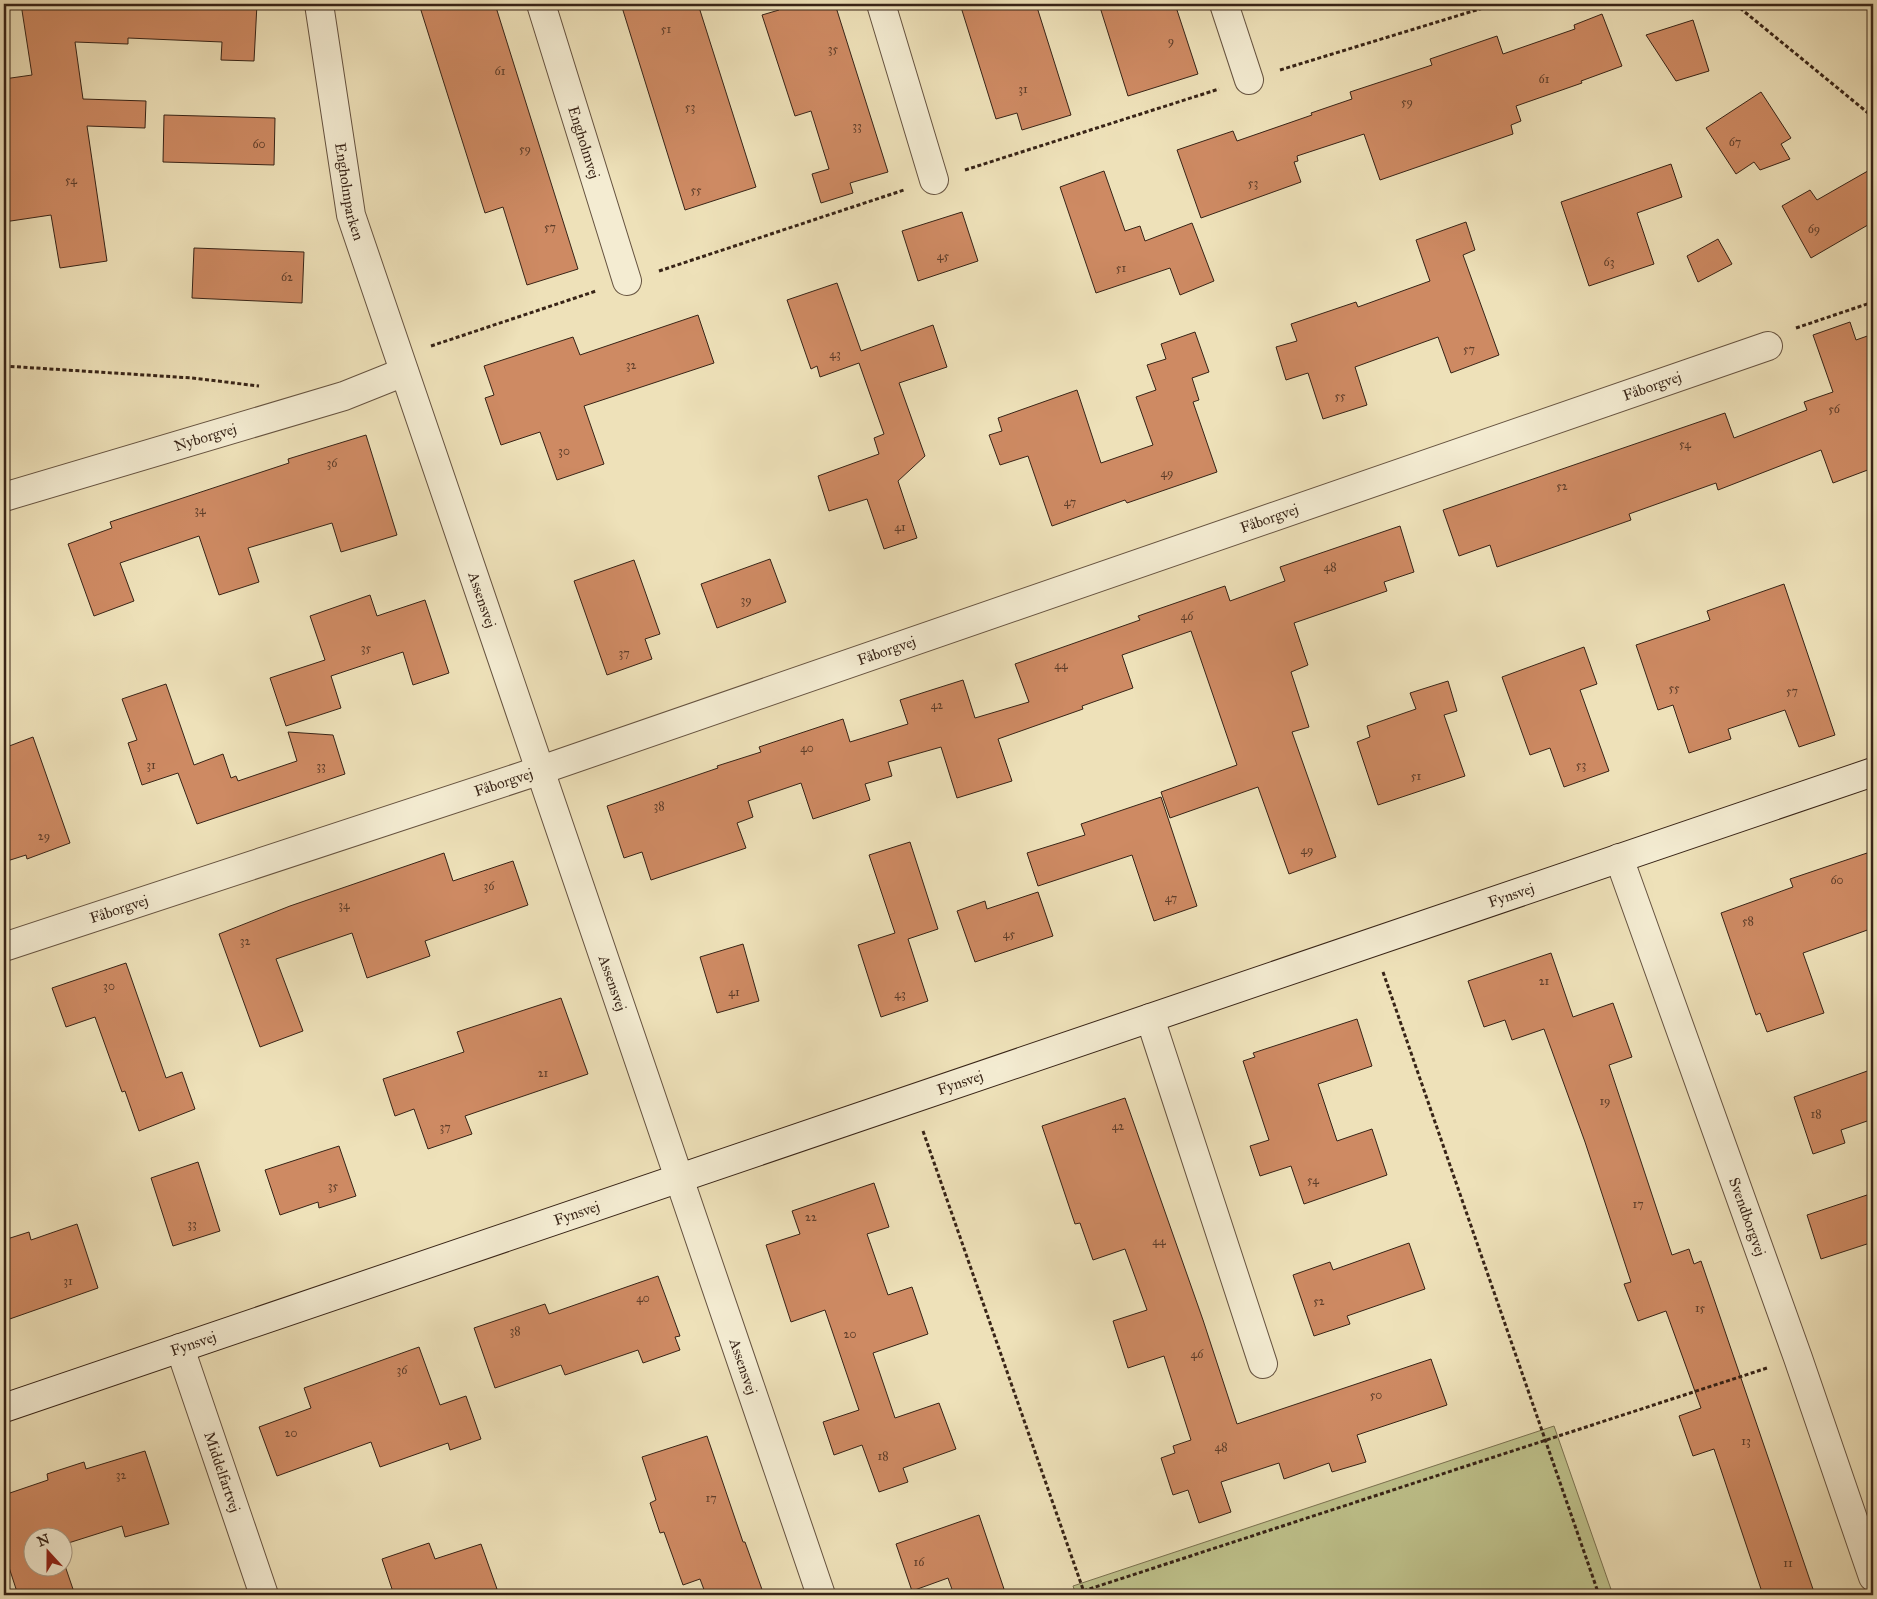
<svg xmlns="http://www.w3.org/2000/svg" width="1877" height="1599" font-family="'IM FELL Great Primer',serif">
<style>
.green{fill:#bec18b;stroke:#7b7251}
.building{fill:#ce8a63;stroke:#382417}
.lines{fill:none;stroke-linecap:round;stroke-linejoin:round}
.street-casing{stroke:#665340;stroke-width:30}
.secondary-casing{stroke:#382417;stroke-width:30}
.path{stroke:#382417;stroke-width:3;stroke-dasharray:4 2.5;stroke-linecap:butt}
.street{stroke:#f4ecd2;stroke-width:28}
.secondary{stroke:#f4ecd2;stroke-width:28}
.labels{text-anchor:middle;stroke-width:4;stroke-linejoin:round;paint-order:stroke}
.number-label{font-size:12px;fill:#5e3e2a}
.street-label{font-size:15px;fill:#382417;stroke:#f4ecd2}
</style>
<rect width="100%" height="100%" fill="#eee1b9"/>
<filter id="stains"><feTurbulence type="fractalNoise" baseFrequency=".004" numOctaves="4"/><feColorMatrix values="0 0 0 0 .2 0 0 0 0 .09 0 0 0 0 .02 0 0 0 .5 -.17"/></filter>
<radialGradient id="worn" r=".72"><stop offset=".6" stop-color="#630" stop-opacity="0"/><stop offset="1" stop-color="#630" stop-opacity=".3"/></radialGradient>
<path class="green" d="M1554,1426l59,169h-537l-3,-9z"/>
<g class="building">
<path d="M21,4h236l-3,57 -33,-1 1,-18 -94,-4v6l-53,-2 8,57 63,2 -1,27 -58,-2 20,135 -47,7 -9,-53 -47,7v-143l28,-4z"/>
<path d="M419,4h76l83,265 -51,16 -24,-78 -18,6z"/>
<path d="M621,4h77l58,183 -71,23z"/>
<path d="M777,4h58l53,168 -38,11 3,10 -32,10 -9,-29 17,-5 -18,-58 -16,5 -33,-101 17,-5z"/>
<path d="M960,4h76l35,111 -49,15 -5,-17 -21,6z"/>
<path d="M1099,4h76l23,70 -70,22z"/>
<path d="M1602,14l20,52 -41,15 1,2 -66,23 5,15 -10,4 2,9 -133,46 -16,-46 -67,22 1,5 -4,1 7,20 -100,36 -24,-68 56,-19 4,10 75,-26 -1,-2 41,-14 -2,-7 82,-27 -2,-6 67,-23 6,18 72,-25 -1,-4z"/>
<path d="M1693,20l16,51 -33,10 -30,-46z"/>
<path d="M1761,92l30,46 -10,6 9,15 -30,11 -6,-8 -18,12 -30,-46z"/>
<path d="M164,115l111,3 -1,47 -111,-3z"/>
<path d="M1671,164l11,33 -45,16 17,51 -65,22 -28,-84z"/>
<path d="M1873,168v54l-62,36 -29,-52 28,-16 7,10z"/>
<path d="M1104,171l21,60 15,-5 5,15 47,-18 22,58 -34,14 -10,-27 -74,25 -36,-106z"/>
<path d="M962,212l16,49 -60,20 -16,-50z"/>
<path d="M1466,222l9,28 -12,5 36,100 -48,18 -13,-36 -83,30 12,38 -44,14 -15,-46 -22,7 -10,-33 21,-6 -6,-17 65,-22 2,5 72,-26 -14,-41z"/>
<path d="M1718,239l14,25 -34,18 -11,-26z"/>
<path d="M194,248l110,4 -2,51 -110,-5z"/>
<path d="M837,283l24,68 72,-26 14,42 -48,16 26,73 -27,25 19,57 -33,11 -17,-50 -38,12 -11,-35 61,-22 -5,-16 10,-4 -25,-71 -39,14 -3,-11 -6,3 -24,-69z"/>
<path d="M698,315l16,48 -130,43 20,58 -47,16 -17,-48 -39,13 -16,-47 9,-3 -10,-29 89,-29 7,18z"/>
<path d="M1850,322l6,18 17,-6v134l-40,15 -12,-33 -103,40 -2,-7 -87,31 2,6 -134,47 -7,-22 -31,11 -16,-46 282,-97 9,25 73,-28 -3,-8 29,-10 -20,-57z"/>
<path d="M1195,332l14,40 -17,6 7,22 -6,2 24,70 -90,31 -2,-3 -73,26 -24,-70 -28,9 -11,-30 13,-4 -4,-13 79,-28 24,73 52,-18 -17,-48 20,-7 -9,-25 19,-6 -5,-15z"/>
<path d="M366,435l31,100 -56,17 -9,-29 -84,25 11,34 -40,13 -20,-59 -79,27 14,38 -40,15 -26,-72 44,-16 -2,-6 179,-59 -1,-4z"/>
<path d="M1400,526l14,46 -30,10 3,9 -93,32 14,42 -17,7 18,55 -17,5 44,125 -47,17 -31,-87 -88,31 -9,-26 76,-27 -46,-134 -69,24 11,33 -51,18 1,3 -85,30 14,42 -55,17 -16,-51 -53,15 4,14 -27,8 5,16 -57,19 -12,-36 -53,18 5,16 -16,6 9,25 -95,32 -9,-28 -18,6 -17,-52 111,-38 -1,-2 44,-14 -2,-5 84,-28 7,23 58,-18 -8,-24 63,-20 12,38 54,-16 -14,-38 125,-44 -2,-4 87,-30 5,15 55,-20 -5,-14z"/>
<path d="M770,559l16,43 -69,26 -16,-44z"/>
<path d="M634,560l26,74 -15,5 7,20 -45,16 -33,-94z"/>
<path d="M1784,584l51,151 -36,12 -14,-37 -57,19 3,10 -42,14 -16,-48 -15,5 -22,-65 74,-25 -3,-9z"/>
<path d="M370,595l7,21 48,-16 24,73 -36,12 -10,-33 -72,24 10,32 -55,18 -16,-48 55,-18 -15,-44z"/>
<path d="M1584,647l13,37 -17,6 29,81 -45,16 -14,-39 -20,7 -28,-78z"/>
<path d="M1448,681l9,30 -13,4 21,61 -87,29 -21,-63 13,-5 -3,-11 49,-17 -6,-16z"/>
<path d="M166,684l28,81 29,-11 8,24 5,-2 2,5 59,-20 -9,-29 45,3 12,39 -148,50 -19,-51 -36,12 -14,-42 9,-3 -15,-41z"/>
<path d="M33,737l37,106 -43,16 -1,-4 -22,7v-114z"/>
<path d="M1161,797l36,109 -43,15 -22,-66 -94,31 -11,-33 58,-18 -4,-11z"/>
<path d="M910,842l28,87 -30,10 20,62 -47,16 -23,-72 37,-12 -26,-78z"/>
<path d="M1873,851v77l-70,25 21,60 -57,19 -7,-19 -4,2 -35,-102 72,-26 -3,-8z"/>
<path d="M444,853l9,28 60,-20 15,44 -103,36 5,15 -63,22 -15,-45 -76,26 27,72 -43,16 -41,-113 71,-28z"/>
<path d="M1038,892l15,44 -78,26 -18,-51 28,-10 2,8z"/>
<path d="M743,944l16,57 -42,12 -17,-56z"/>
<path d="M1551,953l22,64 40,-14 19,54 -23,8 63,190 17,-6 5,15 7,-3 114,334h-52l-49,-146 -21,7 -14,-40 22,-8 -35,-97 -28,10 -14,-37 7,-2 -46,-140 -41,-113 -32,11 -7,-20 -21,7 -16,-46z"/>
<path d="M126,963l40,115 16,-6 13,37 -56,22 -14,-40 -3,1 -27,-75 -29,10 -14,-39z"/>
<path d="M561,998l27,76 -123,42 7,18 -44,15 -14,-40 -19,7 -12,-37 81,-27 -7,-20z"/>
<path d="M1357,1019l15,47 -54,18 19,57 35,-12 15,46 -83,29 -13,-38 -31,10 -10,-30 19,-6 -26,-79 12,-4 -2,-4z"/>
<path d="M1873,1069v50l-32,11 4,13 -32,11 -19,-57z"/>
<path d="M1125,1098l78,222 34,104 194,-65 16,46 -90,30 9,27 -34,10 -3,-9 -45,16 -5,-16 -58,19 10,30 -32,11 -11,-33 -15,5 -12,-37 14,-5 -2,-7 18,-6 -27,-84 -36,12 -15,-47 34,-11 -22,-61 -32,11 -13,-37 -5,1 -33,-98z"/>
<path d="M339,1146l17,50 -37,12 -1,-6 -38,13 -15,-45z"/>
<path d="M198,1162l22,69 -47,15 -22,-68z"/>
<path d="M874,1183l15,44 -22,7 21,61 24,-8 16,47 -55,19 22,65 44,-15 17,46 -53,19 5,14 -29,10 -17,-47 -28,10 -11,-33 36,-12 -34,-100 -34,12 -25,-77 34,-11 -8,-23z"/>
<path d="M1873,1193v49l-52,17 -14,-44z"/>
<path d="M77,1224l21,64 -94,33v-81l25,-8 2,8z"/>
<path d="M1409,1243l16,46 -78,27 3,8 -36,12 -21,-61 37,-13 3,8z"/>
<path d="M658,1276l22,60 -5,1 5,13 -37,13 -5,-13 -73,25 -4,-10 -66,23 -21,-60 71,-24 4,10z"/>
<path d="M419,1347l21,58 26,-9 15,43 -31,11 -2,-7 -68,24 -9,-25 -94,34 -18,-49 52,-19 -7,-20z"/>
<path d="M707,1436l36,106h2l19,53h-58l-6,-16 -17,6 -19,-53 -4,1 -10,-30 6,-3 -14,-43z"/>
<path d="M145,1451l24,73 -44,13 -3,-11 -60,19v-9h-30v30h30v-9l13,38h-57l-14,-43v-57l44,-15 -1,-6 37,-12 2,7z"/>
<path d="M979,1515l25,74 -17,6h-33l-6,-17 -36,13 -16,-47z"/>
<path d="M429,1543l6,16 46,-15 16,45 -18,6h-85l-12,-36z"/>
</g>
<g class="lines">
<g class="street-casing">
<g id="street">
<path id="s1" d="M319,4l32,211 470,1380"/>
<path id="s2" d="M541,4l86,277"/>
<path d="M881,4l53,176"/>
<path d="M1224,4l25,76"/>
<path id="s3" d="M4,497l340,-101 60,-24"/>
<path id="s4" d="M1619,858l179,500 75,219"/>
<path id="s5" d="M4,947l537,-177 1227,-424"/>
<path d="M1150,1018l113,346"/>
<path id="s6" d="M180,1348l84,247"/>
</g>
</g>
<g class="secondary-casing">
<g id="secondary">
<path id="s7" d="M4,1408l1869,-636"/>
</g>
</g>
<g class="path">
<path d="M1735,4l138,113"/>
<path d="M1280,70l216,-66"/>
<path d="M965,170l254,-81"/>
<path d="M659,271l245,-81"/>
<path d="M1796,328l77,-26"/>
<path d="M431,346l165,-55"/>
<path d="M4,366l188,12 67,8"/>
<path d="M1383,972l216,623"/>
<path d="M923,1131l162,464"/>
<path d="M1071,1595l696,-227"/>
</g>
<use href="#street" class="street"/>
<use href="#secondary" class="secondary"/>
</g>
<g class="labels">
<g class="number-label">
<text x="666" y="33">51</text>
<text x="1171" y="45">9</text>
<text x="833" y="53">35</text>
<text x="500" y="75">61</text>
<text x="1544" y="83">61</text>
<text x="1023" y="93">31</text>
<text x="1407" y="106">59</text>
<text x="690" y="111">53</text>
<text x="857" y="130">33</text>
<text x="1735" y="146">67</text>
<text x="259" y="148">60</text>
<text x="525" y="153">59</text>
<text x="71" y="184">54</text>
<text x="1253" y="187">53</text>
<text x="696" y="194">55</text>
<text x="550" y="231">57</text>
<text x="1814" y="233">69</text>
<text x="943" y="260">45</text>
<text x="1609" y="266">63</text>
<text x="1121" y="272">51</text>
<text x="287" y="281">62</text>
<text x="1469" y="353">57</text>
<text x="835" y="358">43</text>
<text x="631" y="369">32</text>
<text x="1340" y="400">55</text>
<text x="1834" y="413">56</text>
<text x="1685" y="448">54</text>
<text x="564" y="455">30</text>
<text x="332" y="467">36</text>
<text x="1167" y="477">49</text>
<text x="1562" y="490">52</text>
<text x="1070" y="506">47</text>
<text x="200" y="514">34</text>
<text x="900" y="531">41</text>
<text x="1330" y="571">48</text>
<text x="746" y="604">39</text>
<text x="1187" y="620">46</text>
<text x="366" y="652">35</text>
<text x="624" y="657">37</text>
<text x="1061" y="669">44</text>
<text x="1674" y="692">55</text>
<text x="1792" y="695">57</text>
<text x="937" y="709">42</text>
<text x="807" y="752">40</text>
<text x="151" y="769">31</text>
<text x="1581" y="769">53</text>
<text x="321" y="770">33</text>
<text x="1416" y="780">51</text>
<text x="659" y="810">38</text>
<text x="44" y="840">29</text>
<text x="1307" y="854">49</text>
<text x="1837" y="884">60</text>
<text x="489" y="890">36</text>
<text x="1171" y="902">47</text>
<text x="344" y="909">34</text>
<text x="1748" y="925">58</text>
<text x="1009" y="938">45</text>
<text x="245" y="945">32</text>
<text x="1544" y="985">21</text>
<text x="109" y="990">30</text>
<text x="734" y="996">41</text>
<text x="900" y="998">43</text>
<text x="543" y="1077">21</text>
<text x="1605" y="1105">19</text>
<text x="1816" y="1118">18</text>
<text x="1118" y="1130">42</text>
<text x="445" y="1131">37</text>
<text x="1313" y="1184">54</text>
<text x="333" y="1190">35</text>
<text x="1638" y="1208">17</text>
<text x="811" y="1221">22</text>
<text x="192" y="1228">33</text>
<text x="1159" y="1245">44</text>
<text x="68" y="1285">31</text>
<text x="643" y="1302">40</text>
<text x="1319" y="1305">52</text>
<text x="1700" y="1312">15</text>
<text x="515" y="1335">38</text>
<text x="850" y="1338">20</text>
<text x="1197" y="1358">46</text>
<text x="402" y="1374">36</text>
<text x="1376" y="1399">50</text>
<text x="291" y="1437">20</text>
<text x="1746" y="1445">13</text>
<text x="1221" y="1451">48</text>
<text x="883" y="1460">18</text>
<text x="121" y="1479">32</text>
<text x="711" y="1502">17</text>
<text x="919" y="1566">16</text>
<text x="1788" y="1567">11</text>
</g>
<g class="street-label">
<text dy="5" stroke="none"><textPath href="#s2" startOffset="145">Engholmvej</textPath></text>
<text dy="5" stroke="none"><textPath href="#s1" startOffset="190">Engholmparken</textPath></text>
<text dy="5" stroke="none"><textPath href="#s5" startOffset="1741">Fåborgvej</textPath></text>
<text dy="5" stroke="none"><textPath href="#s3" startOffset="210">Nyborgvej</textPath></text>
<text dy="5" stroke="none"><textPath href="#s5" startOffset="1336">Fåborgvej</textPath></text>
<text dy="5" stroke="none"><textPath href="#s1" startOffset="620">Assensvej</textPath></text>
<text dy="5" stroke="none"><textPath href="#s5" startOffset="931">Fåborgvej</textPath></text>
<text dy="5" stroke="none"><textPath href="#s5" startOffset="526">Fåborgvej</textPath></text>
<text dy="5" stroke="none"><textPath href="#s7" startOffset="1592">Fynsvej</textPath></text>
<text dy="5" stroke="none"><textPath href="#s5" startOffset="121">Fåborgvej</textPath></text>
<text dy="5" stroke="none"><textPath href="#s1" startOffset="1025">Assensvej</textPath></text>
<text dy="5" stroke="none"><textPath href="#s7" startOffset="1010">Fynsvej</textPath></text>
<text dy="5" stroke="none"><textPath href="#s7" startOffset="605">Fynsvej</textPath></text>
<text dy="5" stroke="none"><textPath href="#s4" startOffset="381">Svendborgvej</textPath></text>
<text dy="5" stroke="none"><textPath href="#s7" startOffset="200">Fynsvej</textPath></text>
<text dy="5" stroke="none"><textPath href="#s1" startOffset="1430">Assensvej</textPath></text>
<text dy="5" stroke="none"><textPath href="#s6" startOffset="131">Middelfartvej</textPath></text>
</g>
</g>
<rect width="1877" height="1599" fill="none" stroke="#eee1b9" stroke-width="20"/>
<rect x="5" y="5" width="1867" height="1589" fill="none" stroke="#382417" stroke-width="2.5"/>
<rect x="10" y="10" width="1857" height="1579" fill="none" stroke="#382417"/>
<g transform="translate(48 1552) rotate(339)"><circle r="24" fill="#f4ecd2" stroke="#a99c87"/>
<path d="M0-4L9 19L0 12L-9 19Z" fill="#8f2418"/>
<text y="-8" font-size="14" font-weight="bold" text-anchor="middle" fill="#382417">N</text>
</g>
<rect width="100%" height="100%" filter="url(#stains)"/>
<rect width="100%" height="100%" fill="url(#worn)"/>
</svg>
